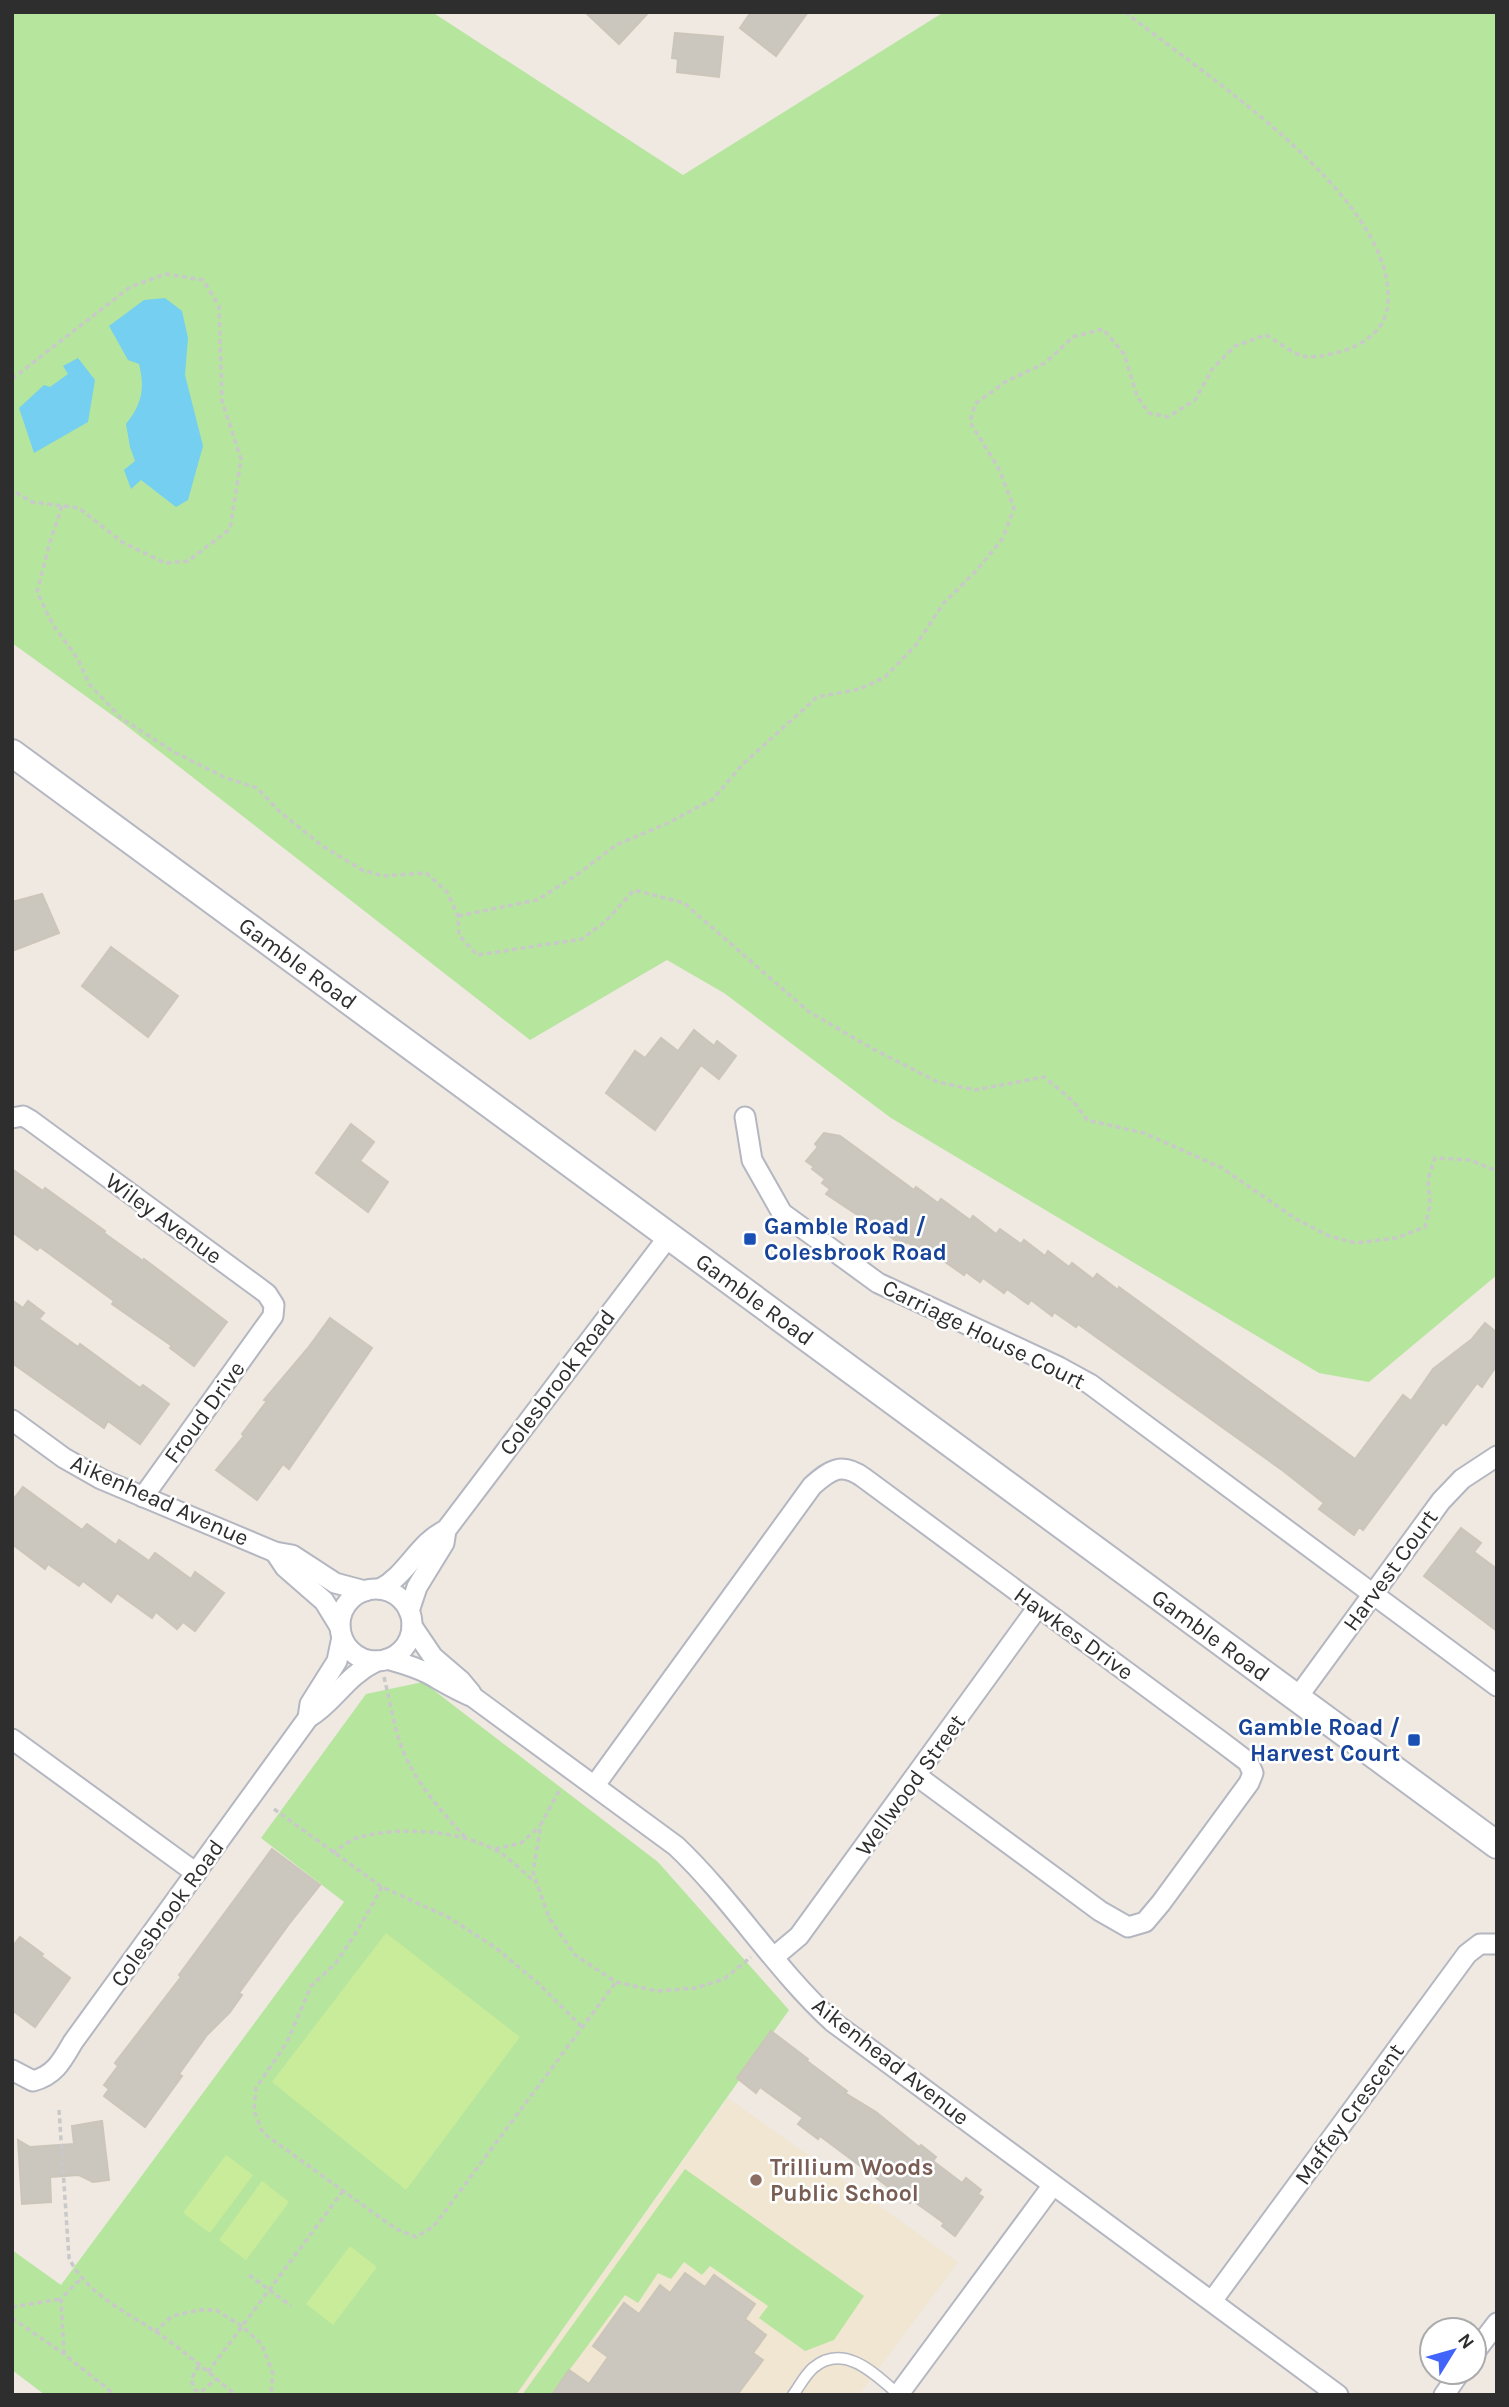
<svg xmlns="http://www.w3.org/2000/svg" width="1509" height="2407" font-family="Karla,sans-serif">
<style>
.education{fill:#f0e6d1}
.green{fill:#b6e59e}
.pitch{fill:#c9ec9a}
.water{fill:#75cff0}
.building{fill:#cbc7bf;stroke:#cbc5ba;stroke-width:2}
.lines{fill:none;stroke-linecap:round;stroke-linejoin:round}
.lane-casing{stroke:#b4b7c1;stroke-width:13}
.street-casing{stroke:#b4b7c1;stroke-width:23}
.secondary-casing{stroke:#b4b7c1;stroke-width:30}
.path{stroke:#c9c9c9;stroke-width:3.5;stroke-dasharray:5 3.5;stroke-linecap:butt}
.lane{stroke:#fff;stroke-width:10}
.street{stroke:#fff;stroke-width:19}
.secondary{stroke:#fff;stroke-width:26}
.transit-dot{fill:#1a4fb4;stroke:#fff;stroke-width:2.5}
.education-dot{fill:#8d6e63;stroke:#fff;stroke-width:2.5}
.labels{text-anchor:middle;stroke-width:5;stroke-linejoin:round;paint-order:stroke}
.street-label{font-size:23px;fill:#2e2e2e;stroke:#fff}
.transit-label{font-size:23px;font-weight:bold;fill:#164399;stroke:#fff;text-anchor:start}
.education-label{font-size:23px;font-weight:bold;fill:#785e54;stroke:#fff;text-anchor:start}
</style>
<rect width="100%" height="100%" fill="#efe9e1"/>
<path class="education" d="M728,2098l230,164 -99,133h-343z"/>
<g class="green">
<path d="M12,12h420l251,163 261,-163h553v1263l-128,107 -50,-9 -428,-255 -167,-125 -57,-33 -137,80 -407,-317 -111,-80z"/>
<path d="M423,1682l235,180 131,148 -273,385h-471l-33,-25v-120l49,35 283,-383 -83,-64 105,-144z"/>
<path d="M685,2169l179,127 -30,44 -29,11 -46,-33 9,-12 -58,-40 -8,9 -18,-13 -13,17 -13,-6 -20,30 -13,-8 -74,100h-29z"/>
</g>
<g class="pitch">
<path d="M386,1933l134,104 -114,153 -134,-108z"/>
<path d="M226,2155l27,20 -43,58 -27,-20z"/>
<path d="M262,2181l27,21 -43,58 -27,-20z"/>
<path d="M350,2246l27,21 -44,58 -27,-21z"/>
</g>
<g class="water">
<path d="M165,298l17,13 6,27 -3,37 18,71 -15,54 -12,7 -35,-27 -10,9 -7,-19 11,-9 -5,-14 -4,-23c16,-20 19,-35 13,-60l-11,-4 -19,-34 35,-26z"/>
<path d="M78,358l17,22 -7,42 -54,31 -15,-45 25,-23 6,2 18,-13 -5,-8z"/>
</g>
<g class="building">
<path d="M585,12h64l-30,32z"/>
<path d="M751,12h57l-32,44 -36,-28z"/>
<path d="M675,33l48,4 -4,40 -42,-5 1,-13 -6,-1z"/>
<path d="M42,894l17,39 -47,18v-49z"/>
<path d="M111,947l67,49 -30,41 -66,-51z"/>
<path d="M694,1030l20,16 3,-5 19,15 -17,23 -18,-14 -46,65 -49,-37 29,-42 10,7 16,-20 17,13z"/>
<path d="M351,1124l23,18 -14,19 28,21 -20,30 -52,-39z"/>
<path d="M824,1133l16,3 74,54 2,-3 22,16 3,-4 29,21 3,-4 23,18 4,-5 21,15 3,-4 21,16 3,-5 21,16 3,-4 21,16 4,-5 21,16 1,-3 236,172 48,-64 8,6 22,-32 39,-30 13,-16 12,10v32l-15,22 -5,-4 -31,42 -3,-3 -80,108 -4,-3 -5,8 -35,-26 5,-6 -42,-33 -204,-146 -2,3 -22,-15 -2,4 -21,-16 -3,4 -21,-15 -3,4 -21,-15 -3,4 -14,-10 -2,3 -32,-22 -3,4 -22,-15 -3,4 -78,-52 4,-5 -8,-6 3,-4 -13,-10 2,-2 -8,-6 12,-14 -3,-3z"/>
<path d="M12,1169l31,22 2,-3 60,43 -1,2 39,28 1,-2 83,63 -33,44 -24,-18 2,-2 -60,-42 2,-3 -34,-25 -40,-29 -3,3 -25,-18z"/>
<path d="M12,1300l11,8 5,-7 16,12 -5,6 39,28 2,-3 60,44 3,-3 26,19 -29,40 -32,-23 -4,7 -92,-65z"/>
<path d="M330,1318l42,30 -83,121 -6,-5 -26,36 -41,-30 28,-34 -2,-2 25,-33 -3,-1 44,-52z"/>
<path d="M23,1487l59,43 5,-6 29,21 3,-5 30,21 6,-8 36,26 4,-7 29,21 -29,38 -12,-9 -6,7 -21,-17 -4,6 -35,-25 -6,9 -28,-21 -4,5 -31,-22 -3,5 -33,-25v-43z"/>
<path d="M1461,1528l20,15 -7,9 23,17v62l-73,-55z"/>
<path d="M272,1849l48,36 -31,39 -50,69 3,2 -12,17 -23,23 -28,39 3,2 -37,51 -41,-31 5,-7 -5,-4 14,-19 -3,-3 66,-86 -2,-2z"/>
<path d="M20,1937l23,17 -2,2 29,22 -35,49 -23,-17v-63z"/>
<path d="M771,2031l37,28 -1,2 40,30 -2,2 31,19 43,35 2,-2 15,12 -3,4 29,22 4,-5 15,12 -3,4 5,3 -28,39 -13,-10 2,-3 -32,-23 -2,3 -90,-67 -2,3 -20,-15 5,-6 -43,-31 -4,6 -19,-15z"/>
<path d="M102,2121l7,59 -16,2 -14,-7 -29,2 1,25 -29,2 -4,-64 12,7 44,-3 -2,-18z"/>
<path d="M685,2273l20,14 9,-12 41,29 -10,15 21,16 -13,18 10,7 -26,35h-185l17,-25 20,14 19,-27 -15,-11 31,-43 15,11 21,-29 10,8z"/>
</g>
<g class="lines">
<g class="lane-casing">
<path id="lane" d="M793,2395c6,-8 12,-20 20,-27 31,-26 62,6 85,26"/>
</g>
<g class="street-casing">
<g id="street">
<path d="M745,1117l7,43 30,53 96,70 181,84 31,17 407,302"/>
<path d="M12,1118l11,-2 7,4 225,165 12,9 7,11 -1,11 -8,11 -122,170"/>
<path d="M12,1420l52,38 37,21 174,73 17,3 43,28 30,8"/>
<path d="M275,1552l10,15 39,34 16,26"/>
<path d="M380,1589c27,-14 39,-47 66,-59"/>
<circle cx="376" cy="1625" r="36"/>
<path d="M409,1611l8,-24 27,-44 2,-13 223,-294"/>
<path d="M412,1626l21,31 28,24 10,12"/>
<path d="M387,1659c14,4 29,8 42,15 16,9 27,16 44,23l203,149c57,54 99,123 157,176l505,373"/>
<path d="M1297,1698l144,-197 21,-22 35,-23"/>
<path d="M308,1718l2,-14 27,-43 5,-24"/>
<path d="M12,1739l184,134"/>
<path d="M595,1785l217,-299c19,-17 30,-24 52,-8l359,265 25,19 5,11 -4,10 -88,120 -16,19 -17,5 -28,-16 -183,-135"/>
<path d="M774,1957l25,-21 239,-329"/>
<path d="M12,2070l21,11c22,-6 29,-20 40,-39l235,-324c28,-17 36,-41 69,-57"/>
<path d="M1212,2301l255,-347 13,-10h17"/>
<path d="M1474,2353l23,-30"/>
<path d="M898,2395l155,-210"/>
<path d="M1444,2395l16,-23"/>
</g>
</g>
<g class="secondary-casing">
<path id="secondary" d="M12,753l1485,1092"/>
</g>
<g class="path">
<path d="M12,379l118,-92 36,-13 37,6 16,26 3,95 19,58 -11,70 -42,32 -23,2 -43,-21 -43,-34 -47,-6 -20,-12"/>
<path d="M62,506l-12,36 -13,50 16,33 25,34 11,25 32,34 53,34 52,26 31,10 22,23 42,34 41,25 21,6 43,-3 21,19 11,24 1,19 18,20 105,-16 24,-18 28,-31 50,13 124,108 63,37 67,34 37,8 69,-13 30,25 13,18 57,13 78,35 74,51 33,17 27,7 40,-5 29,-11 5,-22 -2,-26 7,-21 35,2 27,11"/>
<path d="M458,916l79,-16 41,-26 38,-29 50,-21 47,-25 30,-35 74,-67 43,-8 25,-12 31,-32 27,-41 34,-34 26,-32 11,-30 -15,-39 -29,-47 5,-18 30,-22 40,-19 28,-26 30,-8 21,25 13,42 12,17 19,4 27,-17 18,-32 22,-22 31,-11c11,6 25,18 37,21 13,3 41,-4 52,-10 21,-10 33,-24 33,-48 3,-104 -189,-227 -263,-286"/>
<path d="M384,1677c5,21 9,43 15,63 13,39 40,69 67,98"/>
<path d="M559,1791l-18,33 -8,48 16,46 26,37 41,27 41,9 39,-3 28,-9 27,-22"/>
<path d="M274,1809l108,78 66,30 48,31 43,36 42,42"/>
<path d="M495,1849l26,-6 19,-17"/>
<path d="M332,1853c9,-5 18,-14 28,-16 42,-11 105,-7 142,17 12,8 22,19 33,28"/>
<path d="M382,1887l-23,41 -23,35 -25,23 -24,56 -31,46 -2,23 9,22 133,96 20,8 18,-11 182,-244"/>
<path d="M59,2110l10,148c16,34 55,53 86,73 28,19 54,42 81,64"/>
<path d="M249,2275l42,31"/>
<path d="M12,2307l49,-8"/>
<path d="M12,2318l52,36 51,41"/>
<path d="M155,2332l17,-16 27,-6h17l26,16 20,19 11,29 -2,21"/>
<path d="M64,2354l-3,-55 15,-16 7,-4"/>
<path d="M199,2366l-8,13 4,11 6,2 15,-13"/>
<path d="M208,2372l135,-181"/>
</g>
<use href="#lane" class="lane"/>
<use href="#street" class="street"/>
<use href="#secondary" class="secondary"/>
</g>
<g class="transit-dot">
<rect x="743" y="1232" width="14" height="14" rx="3.5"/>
<rect x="1407" y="1733" width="14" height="14" rx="3.5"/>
</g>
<circle class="education-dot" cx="756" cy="2180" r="7"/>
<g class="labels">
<g class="street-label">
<text transform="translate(298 963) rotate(36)" y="8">Gamble Road</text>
<text transform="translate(164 1218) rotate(36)" y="8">Wiley Avenue</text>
<text transform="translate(755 1299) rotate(36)" y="8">Gamble Road</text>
<text transform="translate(984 1334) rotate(26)" y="8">Carriage House Court</text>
<text transform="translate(557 1382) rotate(-53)" y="8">Colesbrook Road</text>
<text transform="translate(204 1412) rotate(-54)" y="8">Froud Drive</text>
<text transform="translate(160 1500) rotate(24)" y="8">Aikenhead Avenue</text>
<text transform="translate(1390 1570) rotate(-54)" y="8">Harvest Court</text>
<text transform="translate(1074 1633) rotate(36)" y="8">Hawkes Drive</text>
<text transform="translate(1211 1635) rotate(36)" y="8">Gamble Road</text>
<text transform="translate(910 1785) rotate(-54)" y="8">Wellwood Street</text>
<text transform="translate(167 1913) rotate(-54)" y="8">Colesbrook Road</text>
<text transform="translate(891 2061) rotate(38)" y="8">Aikenhead Avenue</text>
<text transform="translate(1349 2114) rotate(-54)" y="8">Maffey Crescent</text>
</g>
<g class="transit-label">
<text x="764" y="1234">Gamble Road /<tspan x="764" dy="26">Colesbrook Road</tspan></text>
<text x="1400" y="1735" text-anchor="end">Gamble Road /<tspan x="1400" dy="26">Harvest Court</tspan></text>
</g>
<g class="education-label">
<text x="770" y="2175">Trillium Woods<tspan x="770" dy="26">Public School</tspan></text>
</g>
</g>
<rect width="1509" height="2407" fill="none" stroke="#2e2e2e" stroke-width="28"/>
<g transform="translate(1453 2351) rotate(53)"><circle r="33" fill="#ffffff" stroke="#ababab" stroke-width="2"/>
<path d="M0-5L12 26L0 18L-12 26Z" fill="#4264fb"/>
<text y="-10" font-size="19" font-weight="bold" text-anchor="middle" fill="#2e2e2e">N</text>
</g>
</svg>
